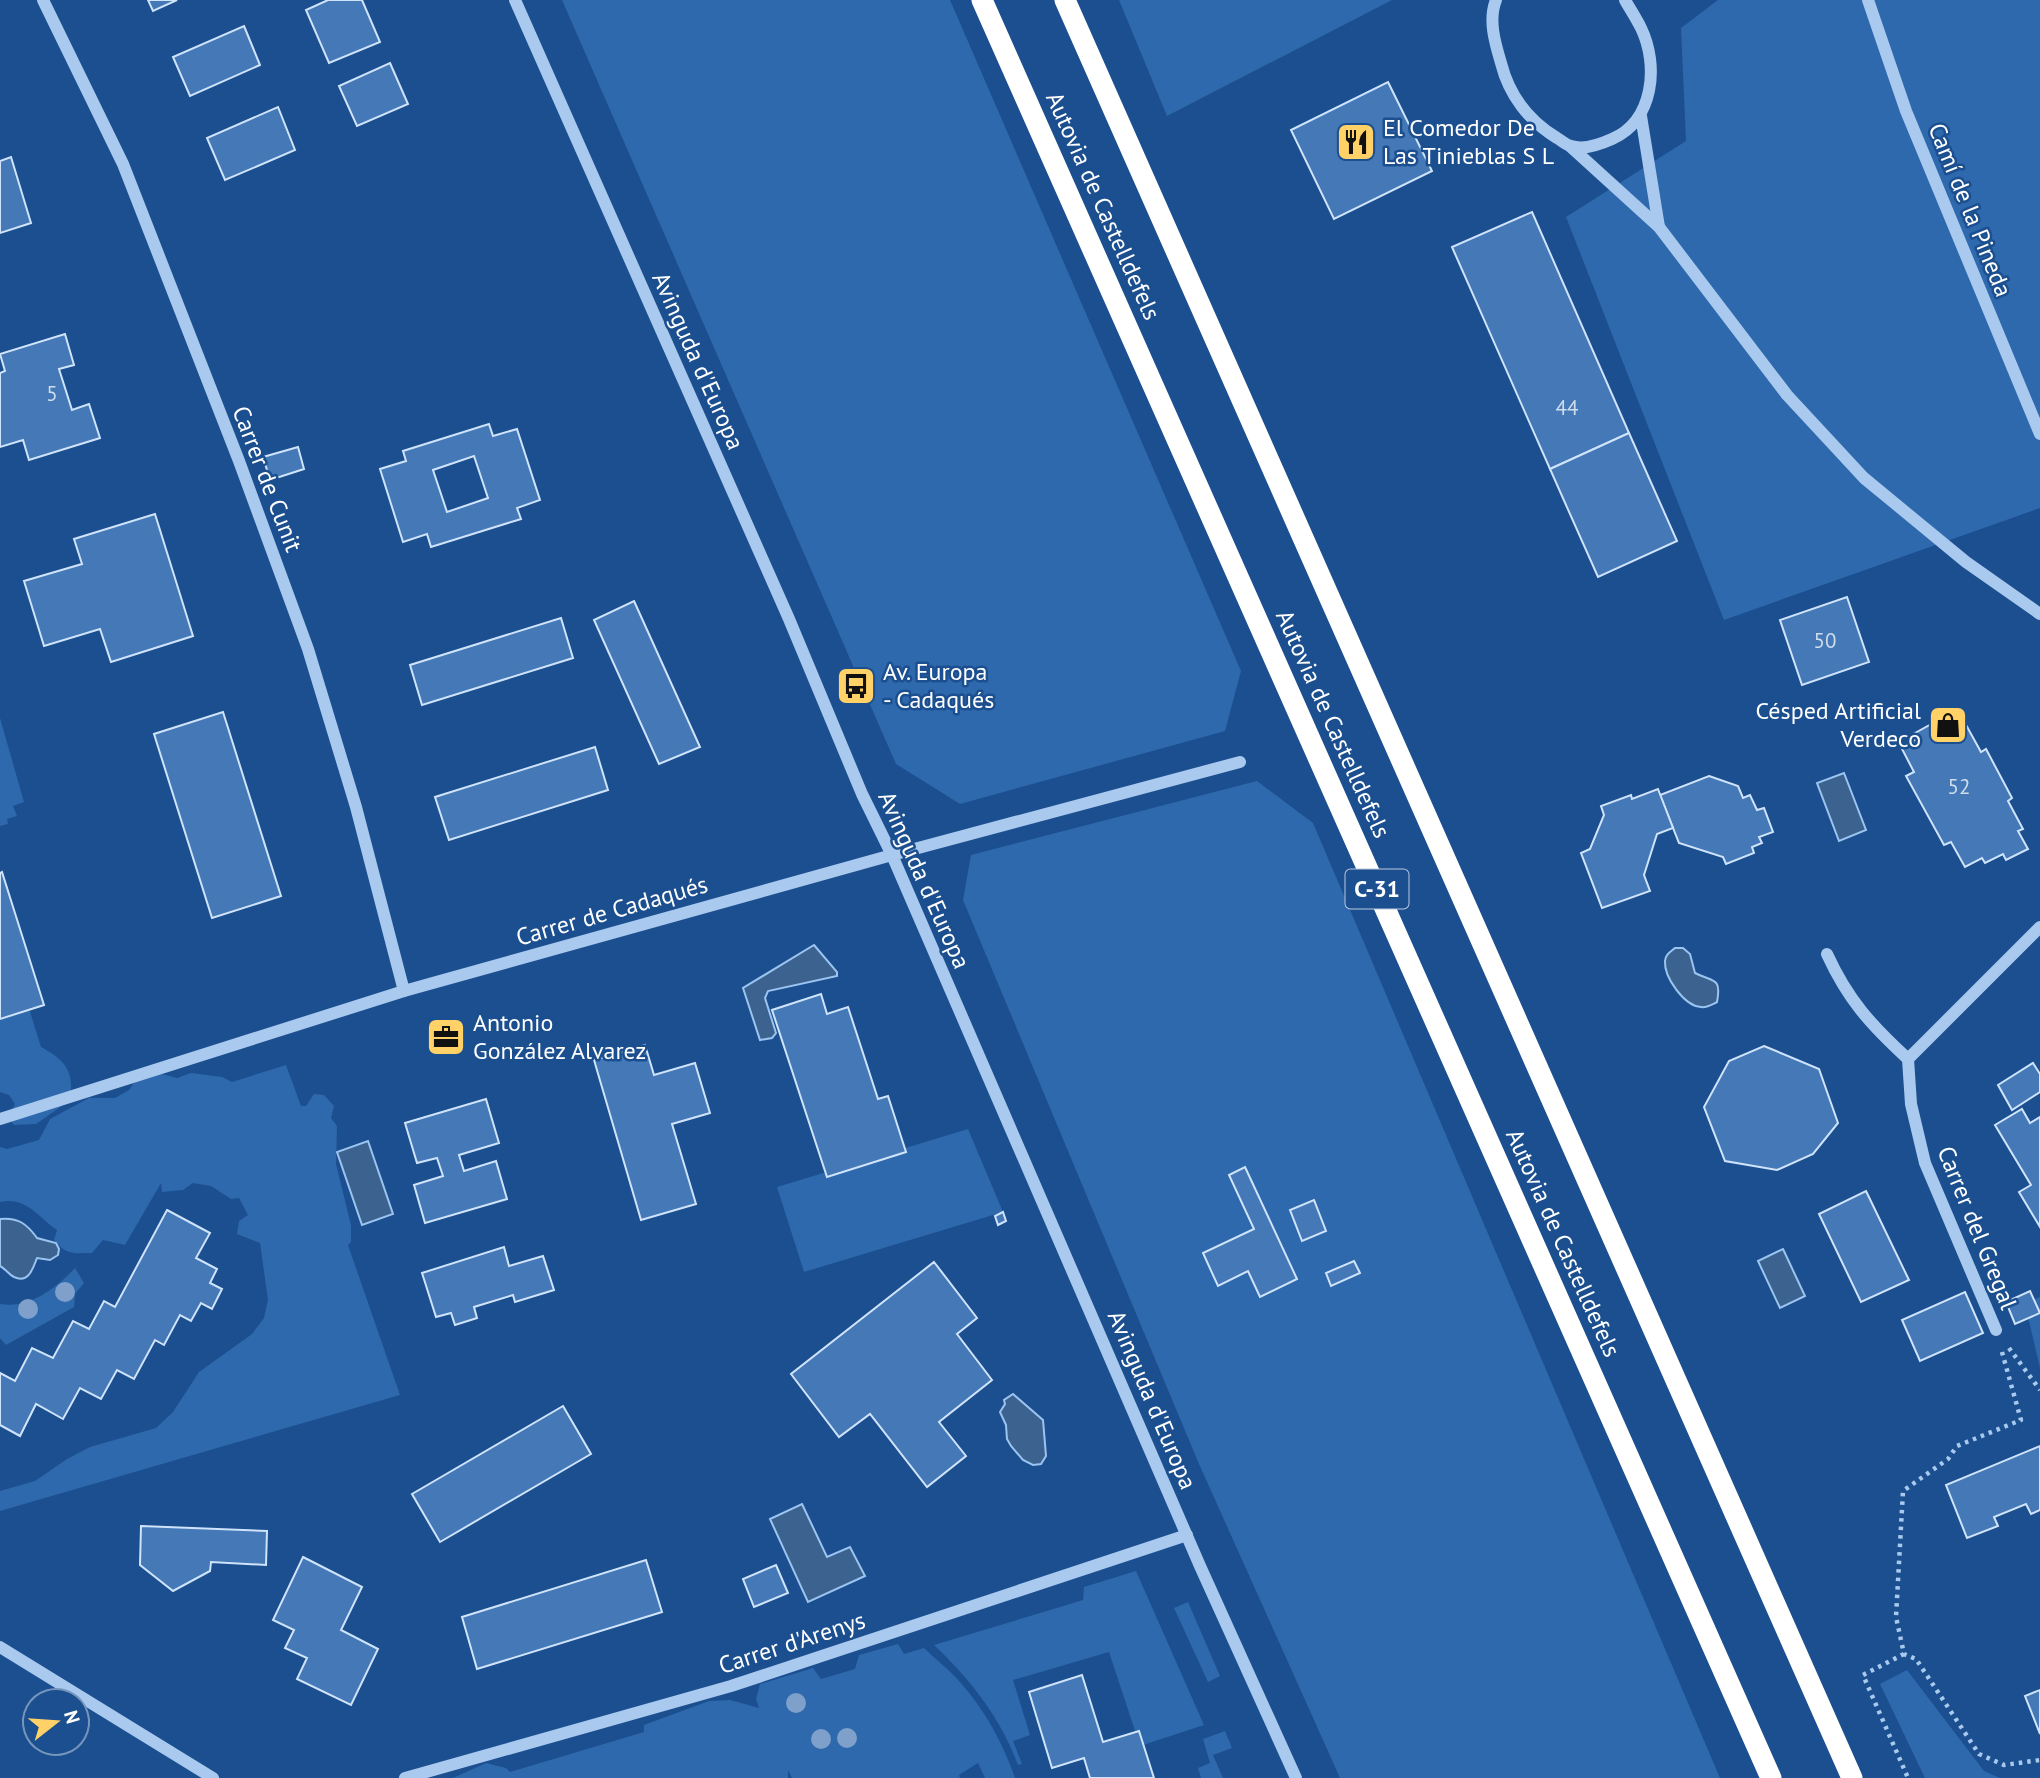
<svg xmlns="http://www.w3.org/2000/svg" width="2040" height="1778" font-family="'PT Sans',sans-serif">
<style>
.green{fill:#2e69ad}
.water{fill:#3c6290;stroke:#9cc4f0;stroke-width:2}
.building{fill:#4478b7;stroke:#cfe3fa;stroke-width:2;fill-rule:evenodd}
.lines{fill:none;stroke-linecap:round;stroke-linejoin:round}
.path{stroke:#a9c9ee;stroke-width:4.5;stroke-dasharray:3.5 5;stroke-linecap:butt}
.minor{stroke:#a9c9ee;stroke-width:12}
.highway{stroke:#fff;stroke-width:21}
.tree{fill:#7ea0ca}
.labels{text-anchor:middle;stroke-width:5;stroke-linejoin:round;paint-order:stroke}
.number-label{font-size:21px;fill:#d0dded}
.shield{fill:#1b4f8f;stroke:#bbcadd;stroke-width:2}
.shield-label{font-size:23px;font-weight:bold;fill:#fff}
.poi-label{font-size:24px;fill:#fff;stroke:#1b4f8f;text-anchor:start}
.street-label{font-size:24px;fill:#fff;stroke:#1b4f8f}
</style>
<rect width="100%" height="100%" fill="#1b4f8f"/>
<g class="green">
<path d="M562,0h388l291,671 -16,60 -265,73 -64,-40z"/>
<path d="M1119,0h273l-225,116z"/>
<path d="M1718,0h322v508l-316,112 -158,-403 120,-76 -5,-113z"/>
<path d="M0,718l24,84 -11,4 4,10 -10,3 1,5 -8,2z"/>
<path d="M1257,781l56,42 407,955h-380l-141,-314 -236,-564 8,-45z"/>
<path d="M28,1005l13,42c24,13 35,25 28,54l-33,23 -22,1 -6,-7 7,-14 -6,-9 -9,-3v-78z"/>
<path d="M286,1065l15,41h5l8,-12 10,1 10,11 -3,12 6,8 -1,38 15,61v17l-3,3 52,150 -400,116v-20l35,-10 32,-22 23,-12 66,-19 17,-16 26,-40 53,-38 12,-16 4,-18 -8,-57 -23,-9 2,-13 9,-6 -9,-17 -8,1 -20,-13 -18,-3 -10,7 -21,2 -1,-9 -36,62 -22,-5 -11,13c-18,0 -25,3 -38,-13l3,-10c-19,-13 -31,-34 -57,-28v-55l7,2 32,-9 11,-21 39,-21h26l14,-8 8,-12 25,-4 15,4 14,-5 31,4 10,5z"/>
<path d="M968,1129l35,83 -199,60 -27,-85z"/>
<path d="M75,1268l9,15 -9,11 -1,13 -68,38 -6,-7v-34c30,5 56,-16 75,-36z"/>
<path d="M2040,1297v71l-15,-64z"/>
<path d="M1136,1571l68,154 -64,21 -31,-94 -96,28 17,55 -17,6 9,23 -4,1c-17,-47 -48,-86 -84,-120l149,-45 1,-13z"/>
<path d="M1188,1602l32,74 -12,6 -34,-74z"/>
<path d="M898,1644l6,10 20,-6c12,12 25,21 36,34 25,28 43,61 55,96h-30l-7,-15 -19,12 1,3h-168l-4,-8v8h-335l33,-15 20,5 4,4 134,-40v-7l65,-24 21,-1 29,8 -3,-9 4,-15 53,-16 8,11 34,-10 4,-14z"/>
<path d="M1907,1670l77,101 16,7h-75l-45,-94z"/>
<path d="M1225,1731l7,17 -19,7 10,23h-22l-3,-10 12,-5 -7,-24z"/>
</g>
<g class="water">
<path d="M1844,773l22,57 -27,11 -22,-58z"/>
<path d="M814,945l23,27v4l-69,15 -3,7 11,35 -4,5 -12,2 -17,-52z"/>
<path d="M1675,948h8l7,6 5,19c17,9 27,3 22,29 -6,3 -10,6 -16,5 -17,-1 -37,-30 -36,-46 0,-6 5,-9 10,-13z"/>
<path d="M368,1141l25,73 -31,11 -25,-73z"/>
<path d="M0,1219c18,-2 27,5 37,19l19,5 3,6 -1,6 -8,5 -13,-2c-4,10 -8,26 -23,19 -6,-3 -8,-8 -14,-11z"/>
<path d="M1783,1249l22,47 -25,12 -22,-47z"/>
<path d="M1013,1394l30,26 3,36 -5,8 -8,1 -10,-5 -12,-14 -4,-7 -1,-14 -6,-13 5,-8 -1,-4z"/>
<path d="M802,1504l25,53 23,-10 15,29 -57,26 -38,-83z"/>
</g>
<g class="building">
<path d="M148,0h29l-24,11z"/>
<path d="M328,0h34l18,42 -51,21 -23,-53z"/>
<path d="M244,26l16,39 -70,31 -17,-39z"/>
<path d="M390,63l18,41 -51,22 -18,-40z"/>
<path d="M1388,82l44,89 -98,48 -43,-89z"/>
<path d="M278,107l17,43 -70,30 -18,-42z"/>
<path d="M11,157l20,66 -31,10v-72z"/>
<path d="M1532,212l97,221 -79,36 -98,-222z"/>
<path d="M65,334l9,31 -15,4 13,41 17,-6 11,34 -71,22 -6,-20 -23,7v-74l5,-2 -5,-17z"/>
<path d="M489,424l4,12 24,-7 23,71 -23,8 4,11 -90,28 -4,-13 -24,8 -23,-73 26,-8 -3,-10zM474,456l14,42 -41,14 -14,-42z"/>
<path d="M1629,433l48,108 -79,36 -48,-108z"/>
<path d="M298,447l6,22 -34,11 -7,-23z"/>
<path d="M155,514l38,122 -82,26 -11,-33 -56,17 -20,-65 58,-17 -8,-25z"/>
<path d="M1847,597l22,65 -67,23 -22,-65z"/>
<path d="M634,601l66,146 -41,17 -65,-144z"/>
<path d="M561,618l12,40 -151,47 -12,-40z"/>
<path d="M1952,708l9,17 4,-2 16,29 5,-3 26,49 -4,3 15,28 -5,2 10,18 -22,11 -3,-6 -18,9 -3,-5 -17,9 -14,-25 -7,3 -38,-69 8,-4 -13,-25 17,-9 -3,-5 18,-10 -2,-4z"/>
<path d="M223,712l58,184 -69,22 -58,-184z"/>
<path d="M595,747l13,43 -159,50 -14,-43z"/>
<path d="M1709,776l29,10 5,12 7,-3 7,15 7,-2 9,24 -14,5 3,6 -10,4 2,6 -28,11 -3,-7 -44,-14 -19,-48z"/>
<path d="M1658,789l15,39 -16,6 -13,41 6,16 -48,17 -21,-55 9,-4 14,-34 -3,-9 30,-11 1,4z"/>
<path d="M2,872l42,133 -44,14v-146z"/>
<path d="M821,994l6,20 21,-7 30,92 10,-3 18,56 -79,25 -55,-167z"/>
<path d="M645,1045l9,30 41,-12 15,50 -38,11 24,80 -55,16 -47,-160z"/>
<path d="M1764,1046l55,23 19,54 -25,31 -36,16 -52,-9 -21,-54 25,-46z"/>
<path d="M2033,1063l7,11v18l-28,18 -14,-25z"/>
<path d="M486,1099l13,44 -40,12 5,16 32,-10 11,38 -82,24 -11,-38 29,-9 -6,-18 -20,5 -12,-40z"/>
<path d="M2022,1109l8,14 10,-6v110l-21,-35 12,-7 -36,-60z"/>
<path d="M1245,1167l52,112 -37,18 -12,-26 -30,15 -15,-33 51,-24 -25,-54z"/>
<path d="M1866,1191l43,89 -48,22 -42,-88z"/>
<path d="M1314,1200l12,31 -24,10 -12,-31z"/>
<path d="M167,1210l43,23 -14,25 21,11 -7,14 12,6 -10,20 -11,-6 -10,18 -11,-6 -16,30 -9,-5 -21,39 -17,-9 -16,29 -21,-11 -17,31 -27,-15 -16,32 -20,-11v-52l15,8 17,-33 21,10 20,-37 16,8 15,-28 11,6z"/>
<path d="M1003,1212l3,9 -8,4 -3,-9z"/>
<path d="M504,1247l5,19 34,-10 11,34 -39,12 -2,-7 -39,12 3,11 -22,7 -4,-12 -15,4 -14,-44z"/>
<path d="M1354,1261l6,12 -29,13 -5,-13z"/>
<path d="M934,1262l43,56 -20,16 35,46 -53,42 27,34 -39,31 -57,-73 -31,23 -48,-63z"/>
<path d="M2030,1291l10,22 -25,11 -9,-22z"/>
<path d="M1965,1292l18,41 -63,28 -18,-41z"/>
<path d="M563,1406l28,48 -151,88 -28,-48z"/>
<path d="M2040,1446v64l-9,4 -5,-10 -32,13 4,9 -31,12 -21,-53z"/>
<path d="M141,1526l126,5 -1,34 -55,-3 -1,9 -37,20 -33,-26z"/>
<path d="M303,1557l59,30 -21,43 37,19 -27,56 -54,-26 10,-21 -22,-10 9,-18 -21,-10z"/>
<path d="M646,1560l16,52 -185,57 -15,-52z"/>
<path d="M776,1565l12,28 -34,14 -11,-28z"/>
<path d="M1082,1675l21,67 36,-11 15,47h-64l-6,-20 -32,10 -23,-76z"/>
<path d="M2040,1690v44l-15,-38z"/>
</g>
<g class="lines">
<g class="path">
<path d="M2009,1348l31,42"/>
<path d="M2002,1352l19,68 -64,26 -9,13 -45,32 -7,126 8,37 12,5 63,95 25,11 36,-5"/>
<path d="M1904,1654l-41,21 45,103"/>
</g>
<g class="minor">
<path d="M43,0l80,164 116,297 69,188 48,158 48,184"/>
<path d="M515,0l274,619 73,175 30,61 308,711 96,212"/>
<path d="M1496,0c-8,20 -1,43 5,63 8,32 28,58 56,75 4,2 9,7 14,8 12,4 30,-2 41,-7 42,-18 47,-74 29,-111 -5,-10 -11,-19 -16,-28"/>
<path d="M1868,0l38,111 134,323"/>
<path d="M1641,116l18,111"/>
<path d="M1571,147l88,80 128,168 77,83 102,84 74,52"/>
<path d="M1827,954c21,46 44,71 81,105l3,45 14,59 71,167"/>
<path d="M1908,1059l132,-132"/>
<path d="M0,1119l404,-128 488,-136 348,-93"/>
<path d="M0,1647l213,131"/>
<path d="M405,1778l326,-92 456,-151"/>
</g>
<g class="highway">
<path d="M982,0l789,1778"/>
<path d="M1065,0l787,1778"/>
</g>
</g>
<g class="tree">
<circle cx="65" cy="1292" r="10"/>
<circle cx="28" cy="1309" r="10"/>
<circle cx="796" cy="1703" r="10"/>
<circle cx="847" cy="1738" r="10"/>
<circle cx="821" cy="1739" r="10"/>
</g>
<defs>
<g id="restaurant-square" transform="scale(2.0125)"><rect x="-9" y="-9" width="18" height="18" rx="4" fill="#ffd166" stroke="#1b4f8f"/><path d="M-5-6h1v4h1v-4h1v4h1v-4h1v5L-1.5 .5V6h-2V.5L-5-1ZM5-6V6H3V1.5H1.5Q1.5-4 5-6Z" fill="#111"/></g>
<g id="bus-square" transform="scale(2.0125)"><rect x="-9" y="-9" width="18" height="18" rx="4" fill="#ffd166" stroke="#1b4f8f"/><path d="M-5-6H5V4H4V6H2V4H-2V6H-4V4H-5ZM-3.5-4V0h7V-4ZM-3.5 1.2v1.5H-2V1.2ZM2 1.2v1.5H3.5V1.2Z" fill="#111"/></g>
<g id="shop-square" transform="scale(2.0125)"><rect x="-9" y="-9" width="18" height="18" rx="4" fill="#ffd166" stroke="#1b4f8f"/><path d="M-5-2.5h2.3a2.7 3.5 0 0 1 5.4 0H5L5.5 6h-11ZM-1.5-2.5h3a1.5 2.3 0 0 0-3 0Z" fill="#111"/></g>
<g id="office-square" transform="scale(2.0125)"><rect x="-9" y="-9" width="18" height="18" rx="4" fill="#ffd166" stroke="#1b4f8f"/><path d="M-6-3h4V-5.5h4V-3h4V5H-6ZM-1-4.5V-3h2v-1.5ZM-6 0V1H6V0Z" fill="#111"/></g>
</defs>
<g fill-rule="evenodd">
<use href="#restaurant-square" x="1356" y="142"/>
<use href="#bus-square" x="856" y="686"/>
<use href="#shop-square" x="1948" y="725"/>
<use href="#office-square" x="446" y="1037"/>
</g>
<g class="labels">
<g class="number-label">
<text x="52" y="401">5</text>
<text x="1567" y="415">44</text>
<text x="1825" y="648">50</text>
<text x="1959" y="794">52</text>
</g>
<rect class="shield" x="1345.5" y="869.5" width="63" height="39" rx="5"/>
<g class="shield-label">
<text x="1377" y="897">C-31</text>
</g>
<g class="poi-label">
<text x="1383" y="136">El Comedor De<tspan x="1383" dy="28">Las Tinieblas S L</tspan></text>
<text x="883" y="680">Av. Europa<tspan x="883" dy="28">- Cadaqués</tspan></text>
<text x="1921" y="719" text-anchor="end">Césped Artificial<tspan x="1921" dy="28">Verdeco</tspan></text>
<text x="473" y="1031">Antonio<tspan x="473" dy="28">González Alvarez</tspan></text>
</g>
<g class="street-label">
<text transform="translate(1103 206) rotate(66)" y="8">Autovia de Castelldefels</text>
<text transform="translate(1970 210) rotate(68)" y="8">Camí de la Pineda</text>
<text transform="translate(698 361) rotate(66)" y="8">Avinguda d'Europa</text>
<text transform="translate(267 479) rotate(69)" y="8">Carrer de Cunit</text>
<text transform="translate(1333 724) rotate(66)" y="8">Autovia de Castelldefels</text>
<text transform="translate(924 880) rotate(66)" y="8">Avinguda d'Europa</text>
<text transform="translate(612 911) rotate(-16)" y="8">Carrer de Cadaqués</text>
<text transform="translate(1977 1228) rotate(68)" y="8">Carrer del Gregal</text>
<text transform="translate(1563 1243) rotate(66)" y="8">Autovia de Castelldefels</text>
<text transform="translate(1152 1400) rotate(67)" y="8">Avinguda d'Europa</text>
<text transform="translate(792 1643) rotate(-18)" y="8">Carrer d'Arenys</text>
</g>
</g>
<g transform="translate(56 1722) rotate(73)"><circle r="33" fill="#1b4f8f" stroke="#7695bc" stroke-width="2"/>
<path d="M0-5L12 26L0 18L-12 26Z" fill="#ffd166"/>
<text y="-10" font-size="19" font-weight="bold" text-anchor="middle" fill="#ffffff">N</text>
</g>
</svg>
